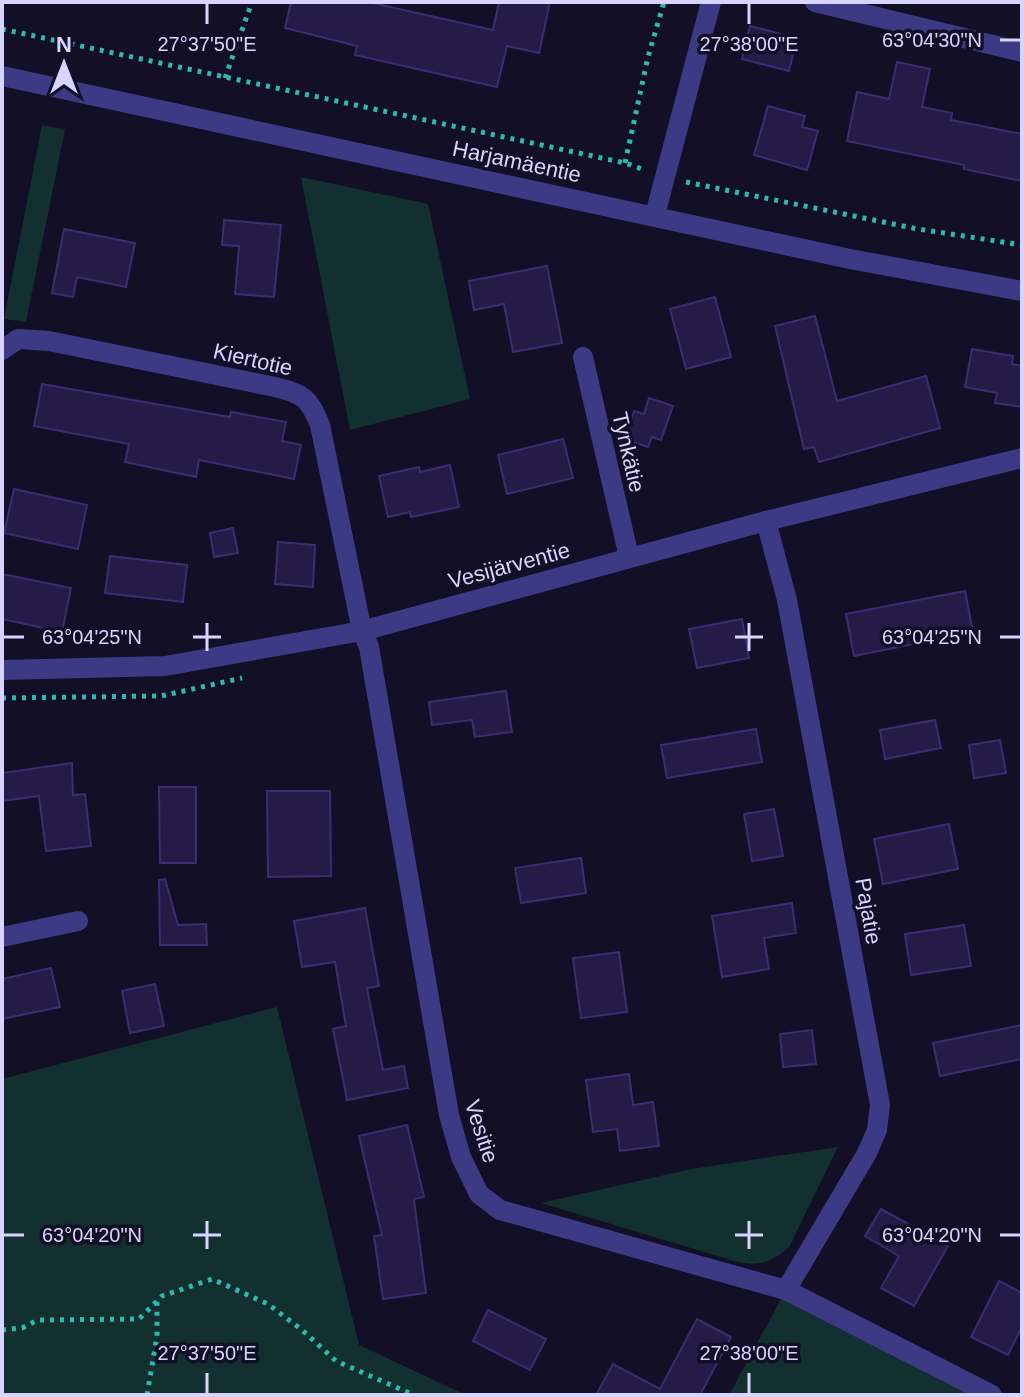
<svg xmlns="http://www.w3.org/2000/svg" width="1024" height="1397" font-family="Arial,sans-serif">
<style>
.green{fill:#12302f}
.building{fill:#241b47;stroke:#3b2d73;stroke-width:2}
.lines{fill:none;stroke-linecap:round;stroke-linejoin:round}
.path{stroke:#2fb8b0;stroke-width:5;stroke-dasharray:4 6;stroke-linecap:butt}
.minor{stroke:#3d3a85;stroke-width:20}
.tertiary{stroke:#3d3a85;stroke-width:20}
.ticks{fill:none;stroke:#d9d4ff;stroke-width:3}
.labels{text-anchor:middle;stroke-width:7;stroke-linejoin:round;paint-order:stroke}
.street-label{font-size:22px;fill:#d9d4ff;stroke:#130f26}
.ticks-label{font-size:20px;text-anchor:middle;fill:#d9d4ff;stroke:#130f26;stroke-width:7;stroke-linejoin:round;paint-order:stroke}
</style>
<rect width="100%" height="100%" fill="#130f26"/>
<g class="green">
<path d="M42,125l23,4 -39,193 -22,-3z"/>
<path d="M301,177l127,27 42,195 -120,31z"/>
<path d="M277,1007l82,338 107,50h-464v-316z"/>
<path d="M838,1147l-49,100c-17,16 -32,20 -55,14l-193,-58 150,-34z"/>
<path d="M786,1290l206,105h-263z"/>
</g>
<g class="building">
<path d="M291,2h77l125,28 6,-28h51l-11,51 -32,-7 -10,41 -142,-32 2,-9 -72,-18z"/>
<path d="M750,26l47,12 -8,33 -47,-12z"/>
<path d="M897,62l33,7 -8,38 30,6 -1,7 71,14v47l-58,-12v-4l-117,-24 10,-49 32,7z"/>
<path d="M768,106l37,10 -3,11 16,4 -11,39 -53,-15z"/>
<path d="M224,220l57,5 -7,72 -39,-3 4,-48 -17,-1z"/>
<path d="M64,229l71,14 -9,44 -49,-10 -4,20 -21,-4z"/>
<path d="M547,266l15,77 -49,9 -9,-48 -30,6 -5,-29z"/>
<path d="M715,297l16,60 -45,12 -16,-60z"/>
<path d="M815,316l22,85 89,-25 14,52 -121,34 -5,-15 -10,2 -29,-123z"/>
<path d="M972,349l41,7 -1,8 10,2v41l-27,-4 2,-10 -32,-6z"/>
<path d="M42,384l188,33 1,-5 55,10 -4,19 19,4 -7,34 -95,-19 -3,17 -71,-15 4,-18 -95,-18z"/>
<path d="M649,398l24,8 -12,34 -9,-3 -4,10 -24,-8 10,-28 10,3z"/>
<path d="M563,439l10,39 -66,16 -9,-39z"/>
<path d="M450,465l9,42 -48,10 -1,-5 -22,5 -9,-41 40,-9 1,5z"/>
<path d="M14,489l73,16 -9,44 -74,-16z"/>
<path d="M233,528l5,25 -24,4 -4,-24z"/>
<path d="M278,542l37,3 -2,42 -38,-3z"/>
<path d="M110,556l77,9 -4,37 -78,-9z"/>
<path d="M2,574l69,14 -9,44 -60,-13z"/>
<path d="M965,591l8,41 -119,24 -8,-42z"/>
<path d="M742,619l7,39 -52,10 -8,-39z"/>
<path d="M506,691l6,41 -37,5 -3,-17 -40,5 -3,-23z"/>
<path d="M935,720l6,28 -56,11 -5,-29z"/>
<path d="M756,729l6,33 -95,16 -6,-33z"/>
<path d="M1000,740l6,33 -32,5 -5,-33z"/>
<path d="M72,763l1,32 12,-1 6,52 -45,5 -7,-55 -37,5v-28z"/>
<path d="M159,787h37v76h-36z"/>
<path d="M267,791h63l1,85 -63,1z"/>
<path d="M774,809l9,47 -31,5 -8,-47z"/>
<path d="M949,824l9,45 -75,15 -9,-45z"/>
<path d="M581,858l5,35 -65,10 -6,-35z"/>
<path d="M165,879l13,46 28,-1 1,21h-47l-1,-65z"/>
<path d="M792,903l4,30 -32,5 5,31 -47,8 -10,-61z"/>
<path d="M365,908l14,78 -12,2 16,82 21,-4 4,22 -61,12 -14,-71 13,-3 -11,-64 -33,5 -8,-46z"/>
<path d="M964,925l7,41 -60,9 -6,-41z"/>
<path d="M619,952l8,60 -46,6 -8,-60z"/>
<path d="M51,968l9,39 -58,12v-40z"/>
<path d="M155,984l9,42 -34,7 -8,-42z"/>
<path d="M1022,1025v34l-82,17 -7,-33z"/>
<path d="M812,1030l4,34 -33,3 -3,-33z"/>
<path d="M629,1074l4,31 20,-3 6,44 -39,5 -3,-22 -24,3 -7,-52z"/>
<path d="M407,1125l17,72 -10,2 12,94 -43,6 -9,-63 8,-1 -23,-99z"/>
<path d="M881,1209l67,37 -34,60 -33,-18 18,-32 -34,-20z"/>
<path d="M999,1281l23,12v34l-14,28 -37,-18z"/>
<path d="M488,1310l58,29 -16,31 -57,-29z"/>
<path d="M697,1319l34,18 -31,58h-104l17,-31 47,25z"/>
</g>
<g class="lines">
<g class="path">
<path d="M2,29l623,134 20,7"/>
<path d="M225,78l27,-76"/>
<path d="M625,163l23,-106 16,-55"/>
<path d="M686,182l232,47 104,16"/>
<path d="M2,698l159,-2 81,-18"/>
<path d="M2,1330l20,-2 16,-8 101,-1 23,-23 50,-17 56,25 34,26 34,31 78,34"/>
<path d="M147,1395l10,-59v-35"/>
</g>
<g class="minor">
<path d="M815,2l207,50"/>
<path d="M655,215l56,-213"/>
<path d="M2,350l16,-11 31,2 226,46c29,7 34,11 45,38l42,206 7,16 80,468 12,42 18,37 21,16 286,80 206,105"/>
<path d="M583,357l46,200"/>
<path d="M766,521l21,79 93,505 -3,25 -10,23 -81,137"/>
<path d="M2,937l76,-16"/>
</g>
<g class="tertiary">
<path d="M2,76l848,183 172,32"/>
<path d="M2,670l163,-4 197,-35 404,-110 256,-63"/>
</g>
</g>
<path class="ticks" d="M207,4v20M749,4v20M1000,40h20M207,623v28M749,623v28M4,637h20M193,637h28M735,637h28M1000,637h20M207,1221v28M749,1221v28M4,1235h20M193,1235h28M735,1235h28M1000,1235h20M207,1373v20M749,1373v20"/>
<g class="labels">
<g class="street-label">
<text transform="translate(517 161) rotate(12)" y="8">Harjamäentie</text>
<text transform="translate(253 359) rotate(13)" y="8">Kiertotie</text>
<text transform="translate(629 452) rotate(77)" y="8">Tynkätie</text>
<text transform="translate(509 565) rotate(-15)" y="8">Vesijärventie</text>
<text transform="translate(869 911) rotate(80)" y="8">Pajatie</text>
<text transform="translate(482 1131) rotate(72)" y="8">Vesitie</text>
</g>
</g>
<g class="ticks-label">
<text x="932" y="47">63°04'30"N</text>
<text x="207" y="51">27°37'50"E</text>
<text x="749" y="51">27°38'00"E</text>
<text x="92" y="644">63°04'25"N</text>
<text x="932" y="644">63°04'25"N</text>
<text x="92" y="1242">63°04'20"N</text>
<text x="932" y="1242">63°04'20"N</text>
<text x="207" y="1360">27°37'50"E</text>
<text x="749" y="1360">27°38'00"E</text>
</g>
<rect width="1024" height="1397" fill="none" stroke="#d9d4ff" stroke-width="8"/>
<g transform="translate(64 64)" stroke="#130f26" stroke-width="6" paint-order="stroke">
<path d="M0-6L14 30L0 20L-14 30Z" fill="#d9d4ff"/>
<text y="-12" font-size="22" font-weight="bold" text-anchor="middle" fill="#d9d4ff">N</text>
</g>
</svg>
